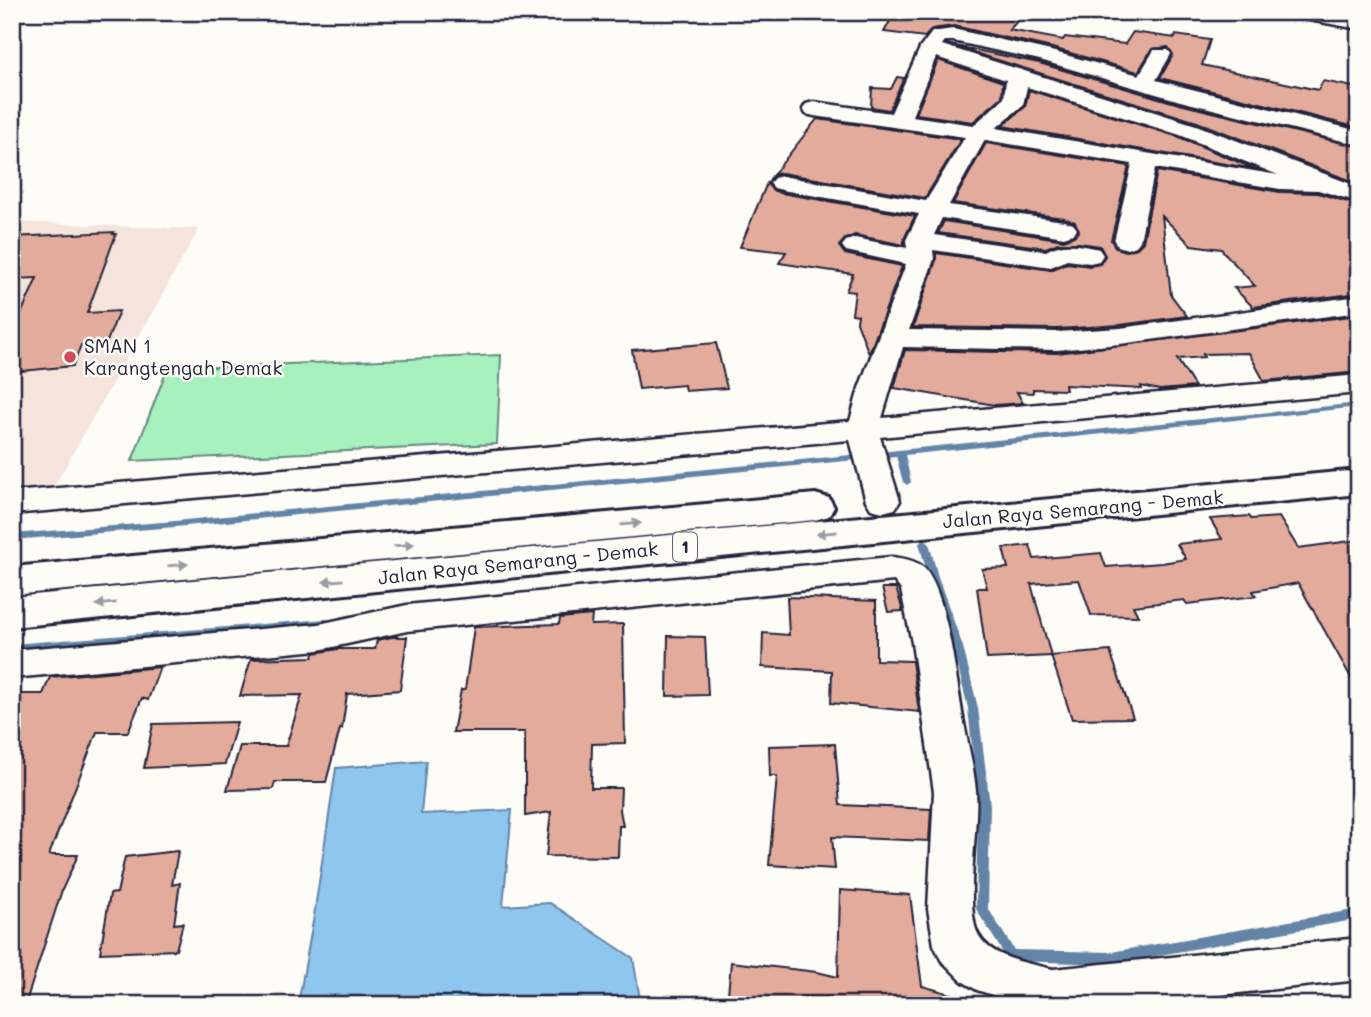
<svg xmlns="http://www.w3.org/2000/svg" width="1371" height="1017" font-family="Mali,sans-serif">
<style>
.built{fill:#f5e4db}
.green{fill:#a7f1bf;stroke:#648a7d;stroke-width:2}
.water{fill:#8fc6ed;stroke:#6384a6;stroke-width:2}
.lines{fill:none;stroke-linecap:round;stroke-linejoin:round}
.stream{fill:#6384a6;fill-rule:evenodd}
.building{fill:#e3ab9b;stroke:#22223b;stroke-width:2}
.minor-casing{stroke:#22223b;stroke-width:5}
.highway-casing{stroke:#22223b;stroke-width:6}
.minor{fill:#fdfcf7;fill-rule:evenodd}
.highway{fill:#fdfcf7;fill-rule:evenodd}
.oneway{fill:#9a9aa2}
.poi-dot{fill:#d1495b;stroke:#fdfcf7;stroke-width:2.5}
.labels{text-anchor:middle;stroke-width:5;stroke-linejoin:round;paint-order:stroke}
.shield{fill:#fdfcf7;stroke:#646373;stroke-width:2}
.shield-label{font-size:18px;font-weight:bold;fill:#22223b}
.poi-label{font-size:19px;fill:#22223b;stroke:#fdfcf7;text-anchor:start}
.street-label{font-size:19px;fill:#22223b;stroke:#fdfcf7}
</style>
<rect width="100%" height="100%" fill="#fdfcf7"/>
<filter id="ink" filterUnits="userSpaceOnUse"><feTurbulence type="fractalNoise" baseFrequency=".0143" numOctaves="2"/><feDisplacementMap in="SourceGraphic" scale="14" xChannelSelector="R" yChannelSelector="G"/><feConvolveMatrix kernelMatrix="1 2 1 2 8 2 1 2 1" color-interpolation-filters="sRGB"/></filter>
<g filter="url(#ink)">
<path class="built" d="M12,222l187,7 -144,256 -43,5z"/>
<path class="green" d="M501,355l-4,89 -365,17 35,-92z"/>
<path class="water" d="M426,761l-5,53 91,-4 -9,96 47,-3 83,55 8,47h-343l16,-89 22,-148z"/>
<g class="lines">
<g class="stream">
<path d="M1359,403v4l-454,48 6,27 -4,3 -4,-3 -7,-26 -721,71 -163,13v-6l163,-13 626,-61z"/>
<path d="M924,540l5,3 9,34 25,70 15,61 12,97 -2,103 26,42 97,2 248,-43v10l-248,45 -100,-3 -4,-2 -31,-50 2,-104 -10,-97 -15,-61 -25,-70 -9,-34z"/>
<path d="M326,619l3,1 2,2 -2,2 -3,1 -314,27v-8z"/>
</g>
</g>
<g class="building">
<path d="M895,12h102l24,5 -12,13 54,10 2,-3 60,7 8,-12 42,6 1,-3 34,5 -8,25 116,25 5,-9 36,7v40l-199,-50 13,-23 -5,-8 -16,2 -14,23 -86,-24 -98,-22 -22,3 -7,8 -41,-5z"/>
<path d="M946,44l93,19 140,41 180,43v37l-162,-62z"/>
<path d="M938,60l65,22 -1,15 -29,25 -57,-8z"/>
<path d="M897,77l7,1 -15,32 -18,-3 1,-19 19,1z"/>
<path d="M1029,90l150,47 76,32 -253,-43 23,-19z"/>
<path d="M817,119l144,20 -36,59 -143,-25 -9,2 -4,5z"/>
<path d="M986,143l143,23 -18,74 5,8 10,3 11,-3 6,-6 14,-71 123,21 38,1 33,10 7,-1 1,91 -106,14 -19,-19 21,-2 -34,-37 -30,-4 -29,-29 9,79 16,21 -67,9 -63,4 -144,-2 23,-67v-7l115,17 16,-7 23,3 10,-2 5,-8 -5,-10 -21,-3h-21l-12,5 -108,-15 6,-12 120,19 10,-4 5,-5 -4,-9 -11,-4 -111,-15z"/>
<path d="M767,183l5,7 9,3 134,23 -11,23v6l-49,-10 -10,4 -6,7 6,8 57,12 -33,88 -12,-32 1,-7 -6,-1 3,-22 -9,-1 7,-17 -74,-11 7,-11 -46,-5z"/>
<path d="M114,232l-1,2h3l-29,79 32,-2 -13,33 -25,1 -8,21 -61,6v-38l25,-56 -25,1v-42z"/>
<path d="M1359,315v57l-95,9 -15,-28 -46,1 1,3 -27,2 18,28 -35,3 -19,-4 1,3 -77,-4 1,5 -33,-1v4l-16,-1 6,11 -28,2 -101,-17 11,-38 152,3z"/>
<path d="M716,343l11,45 -42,3 -1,-6 -45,4 -7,-39z"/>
<path d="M1249,516l2,3 28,-2 19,31 61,-8v152l-61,-109 -45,8 3,5 -69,8 -3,-4 -51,6 5,10 -47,-1 -12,-35 -48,4 20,72 -64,3 -10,-71h10l-5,-19 26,-1 -5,-20 27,-3 4,14 67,-6 5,14 56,-4 24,-4 -9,-15 45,-5 -12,-20z"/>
<path d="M882,588h14l7,23 -15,1z"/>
<path d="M787,597l89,4v59l36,1 7,51 -88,-9 1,-32 -70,-4 1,-34 26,2z"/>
<path d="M592,615l-1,10 32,-1 2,119 -33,1 -1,44h30l-1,22 3,16h-4l-1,31 -72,-1 5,-44 -26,4v-84h-72l8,-42h4l9,-63 85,-3 1,-6z"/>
<path d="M668,636l37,1 3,58 -41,1z"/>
<path d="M392,637h15l-7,53 -53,4 -5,35h-2l-14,53h-51l-2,7 -46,1 13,-44h46l16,-51 -62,1 11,-37 62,-2 1,-4 24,-4h37l2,-9z"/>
<path d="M1110,651l23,67 -61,1 -21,-63z"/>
<path d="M160,667l-12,33 -6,-2 -14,34h-31l-48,123h29l-16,35 -37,115h-13v-311h31l7,-17z"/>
<path d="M237,722l-12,42 -81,4 9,-44z"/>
<path d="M835,744l5,61 91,4 -2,32 -97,-4 3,32 -66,-4 8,-89h-7l-1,-30z"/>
<path d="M178,851l-6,34 8,-2 -6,41 9,-1 -7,27 -76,3 10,-59 7,-1 8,-36z"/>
<path d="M840,890l70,5 12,91 43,12v7h-238l4,-43 86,10 21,5z"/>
</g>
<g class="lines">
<g class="minor-casing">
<g id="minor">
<path d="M1289,12h42l28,5v12l-61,-11z"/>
<path d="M953,29l98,22 88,24 15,-25h14l3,4 -15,26 203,51v14l-179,-44 -140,-41 -87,-19h-8l-3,4 254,80 163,62v12l-7,1 -34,-10 -38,-1 -125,-21 -15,73 -4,5 -9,3 -9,-3 -4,-5 18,-77 -147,-24 -36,65 115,16 9,3 4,5 -4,5 -9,3 -122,-19 -8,17 112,16c16,-10 36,-6 53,-2l4,6 -4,6 -9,2 -23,-3 -16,7 -118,-17 1,9 -25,71 148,2 63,-4 239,-32v16l-239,32 -63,6 -154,-3 -21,71 477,-43v18l-479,44 20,64 -5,8 -12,3 -12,-3 -5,-8 -16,-61 -838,74v-22l838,-71 9,-33 47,-124 -60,-13 -4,-5 4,-5 9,-3 52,10 -1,-8 13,-26 -137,-24 -8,-2 -4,-5 4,-5 8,-2 144,25 39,-64 -151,-21 -8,-2 -3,-5 3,-5 8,-2 77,11 29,-65 12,-16zM936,57l70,23 -2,18 -30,27 -62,-9zM1027,87l153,48 98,40 -282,-47 27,-23z"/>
<path d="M891,557c11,1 26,3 34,12 23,27 32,117 39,154 4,22 10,45 12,68 3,34 -12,116 2,143 13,25 51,29 75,35l306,-31v42l-229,25h-107l-46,-15 -15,-9 -21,-21 -7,-15 -6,-36 6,-117 -22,-149 -11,-53 -7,-9 -487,50 -88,19 -307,28v-28l307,-26 88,-19z"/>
</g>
</g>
<g class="highway-casing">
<g id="highway">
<path d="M1359,470v24l-1347,133v-30z"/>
<path d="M815,494l14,4 5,9 -5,9 -14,4 -803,75v-28z"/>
</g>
</g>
<use href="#minor" class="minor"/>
<use href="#highway" class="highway"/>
</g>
<defs><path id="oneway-solid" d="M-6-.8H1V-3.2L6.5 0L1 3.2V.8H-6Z" transform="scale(1.75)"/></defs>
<g class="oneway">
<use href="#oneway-solid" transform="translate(631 524) rotate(-5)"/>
<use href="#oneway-solid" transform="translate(827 533) rotate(174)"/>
<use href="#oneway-solid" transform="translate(404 545) rotate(-5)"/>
<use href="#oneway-solid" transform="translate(178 565) rotate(-5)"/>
<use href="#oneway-solid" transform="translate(333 581) rotate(174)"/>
<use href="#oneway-solid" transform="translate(106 604) rotate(174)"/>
</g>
</g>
<circle class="poi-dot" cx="70" cy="357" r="7"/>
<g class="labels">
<rect class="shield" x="673" y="532.5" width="24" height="29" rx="5"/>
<g class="shield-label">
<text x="685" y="553">1</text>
</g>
<g class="poi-label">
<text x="84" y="353">SMAN 1<tspan x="84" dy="22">Karangtengah Demak</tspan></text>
</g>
<g class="street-label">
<text transform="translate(1083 509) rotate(-5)" y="7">Jalan Raya Semarang - Demak</text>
<text transform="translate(518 563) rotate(-6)" y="7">Jalan Raya Semarang - Demak</text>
</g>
</g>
<rect width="1371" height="1017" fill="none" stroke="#fdfcf7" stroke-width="42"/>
<rect x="21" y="21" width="1329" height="975" fill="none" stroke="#22223b" stroke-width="2.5" filter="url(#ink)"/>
</svg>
